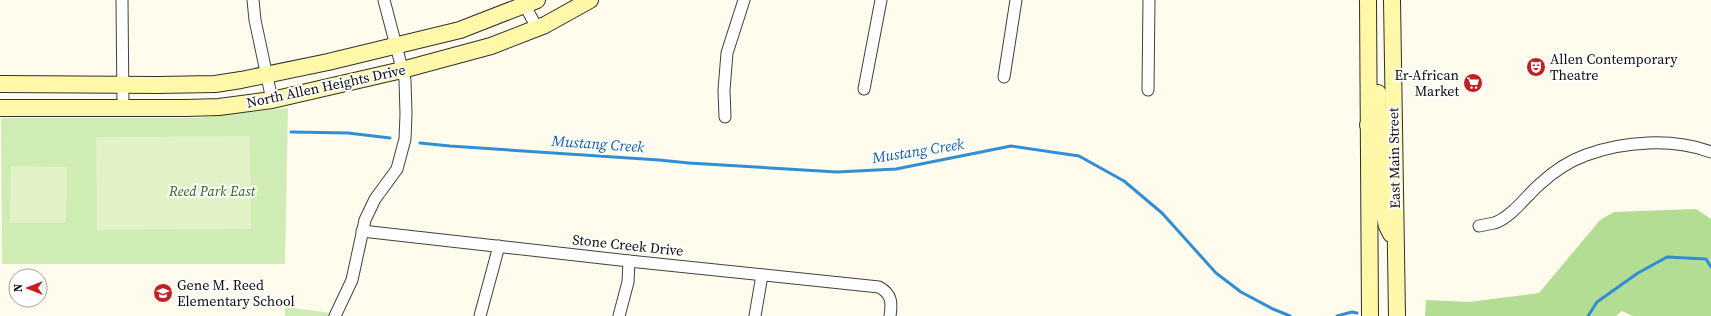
<svg xmlns="http://www.w3.org/2000/svg" width="1711" height="316" font-family="'Source Serif 4',serif">
<style>
.green{fill:#cfecb5}
.forest{fill:#b2dd93}
.pitch{fill:#e2f2c7}
.lines{fill:none;stroke-linecap:round;stroke-linejoin:round}
.stream{stroke:#328ed4;stroke-width:3}
.street-casing{stroke:#404040;stroke-width:13}
.secondary-casing{stroke:#2f2f2f;stroke-width:18}
.street{stroke:#fff;stroke-width:11}
.secondary{stroke:#fff8a8;stroke-width:16}
.labels{text-anchor:middle;stroke-width:4;stroke-linejoin:round;paint-order:stroke}
.poi-label{font-size:14px;fill:#0d0d0d;stroke:#fff;text-anchor:start}
.street-label{font-size:14px;fill:#0d0d0d;stroke:#fff}
.park-label{font-size:14px;font-style:italic;fill:#28681a;stroke:#fff}
.water-label{font-size:15px;font-style:italic;fill:#105fa6;stroke:#fff}
</style>
<rect width="100%" height="100%" fill="#fffced"/>
<g class="green">
<path d="M288,108l-3,156h-283l-1,-146h195z"/>
<path d="M285,307l46,6 -1,3h-45z"/>
</g>
<path class="forest" d="M1696,209l15,10v97h-78l-11,-5 -6,5h-191l1,-16 43,2 70,-9 61,-73 14,-8z"/>
<g class="pitch">
<path d="M250,136l1,93 -154,1 -1,-93z"/>
<path d="M11,166l56,1 -1,56h-56z"/>
</g>
<g class="lines">
<g class="stream">
<path d="M291,132l57,1 42,5"/>
<path d="M420,143l30,3 209,14 30,3 148,9 59,-3 115,-23 68,10 45,25 38,32 54,60 25,19 32,17 17,7"/>
<path d="M1337,316l15,-4 5,1"/>
<path d="M1588,316l9,-14 41,-29 29,-16 39,2 5,8"/>
</g>
<g class="street-casing">
<g id="street">
<path d="M122,0l1,108"/>
<path d="M253,0l2,20 17,80"/>
<path d="M522,0l15,28"/>
<path d="M1004,77l12,-77"/>
<path d="M864,89l17,-89"/>
<path d="M1148,90l1,-90"/>
<path d="M725,117l-1,-27 3,-37 17,-53"/>
<path d="M1479,226c5,-1 10,-2 15,-3 17,-5 33,-28 46,-39 13,-12 29,-23 46,-29 38,-14 87,-17 125,-3"/>
<path d="M362,231l267,30 250,26c13,7 13,16 11,29"/>
<path d="M335,316l17,-36 13,-60 10,-21 22,-30 8,-30 1,-25 -1,-34 -21,-80"/>
<path d="M480,316l19,-70"/>
<path d="M619,316l9,-34 1,-21"/>
<path d="M755,316l7,-41"/>
</g>
</g>
<g class="secondary-casing">
<g id="secondary">
<path d="M1368,0l2,316"/>
<path d="M1392,0l5,316"/>
<path d="M0,84l158,1 57,-1 26,-4 87,-18 132,-32 77,-30"/>
<path d="M1378,93c0,20 -3,23 16,33"/>
<path d="M0,108h186l33,-1 53,-7 130,-30 89,-24 54,-21 45,-25"/>
<path d="M1368,125l11,6 2,8 1,67 5,20 4,8"/>
</g>
</g>
<use href="#street" class="street"/>
<use href="#secondary" class="secondary"/>
</g>
<defs>
<g id="theatre-disc" transform="scale(1)"><circle r="9.5" fill="#c51e20" stroke="#fff"/><path d="M-5-5.5Q0-4 5-5.5V0Q5 5 0 6Q-5 5-5 0ZM-3.3-2.5H-1v1.5H-3.3ZM1-2.5H3.3v1.5H1ZM-2.8 1Q0 5.5 2.8 1Z" fill="#fff"/></g>
<g id="supermarket-disc" transform="scale(1)"><circle r="9.5" fill="#c51e20" stroke="#fff"/><path d="M-6-5.5h2.5l.6 2H6L4.5 2H-2.5L-4.4-4H-6ZM-1.5 3.2a1.3 1.3 0 1 0 .1 0ZM3 3.2a1.3 1.3 0 1 0 .1 0Z" fill="#fff"/></g>
<g id="school-disc" transform="scale(1)"><circle r="9.5" fill="#c51e20" stroke="#fff"/><path d="M0-5L7-2L0 1L-7-2ZM-4 1L0 2.5L4 1V4Q0 6-4 4Z" fill="#fff"/></g>
</defs>
<g fill-rule="evenodd">
<use href="#theatre-disc" x="1536" y="67"/>
<use href="#supermarket-disc" x="1473" y="83"/>
<use href="#school-disc" x="163" y="293"/>
</g>
<g class="labels">
<g class="poi-label">
<text x="1550" y="64">Allen Contemporary<tspan x="1550" dy="16">Theatre</tspan></text>
<text x="1459" y="80" text-anchor="end">Er-African<tspan x="1459" dy="16">Market</tspan></text>
<text x="177" y="290">Gene M. Reed<tspan x="177" dy="16">Elementary School</tspan></text>
</g>
<g class="street-label">
<text transform="translate(326 86) rotate(-12)" y="5">North Allen Heights Drive</text>
<text transform="translate(1394 158) rotate(-91)" y="5">East Main Street</text>
<text transform="translate(628 245) rotate(6)" y="5">Stone Creek Drive</text>
</g>
<g class="park-label">
<text x="212" y="196">Reed Park East</text>
</g>
<g class="water-label">
<text transform="translate(598 144) rotate(4)" y="5">Mustang Creek</text>
<text transform="translate(918 151) rotate(-9)" y="5">Mustang Creek</text>
</g>
</g>
<g transform="translate(28 288) rotate(270)"><circle r="19" fill="#ffffff" stroke="#9e9e9e"/>
<path d="M0-3L7 15L0 10L-7 15Z" fill="#c51e20"/>
<text y="-6" font-size="11" font-weight="bold" text-anchor="middle" fill="#0d0d0d">N</text>
</g>
</svg>
